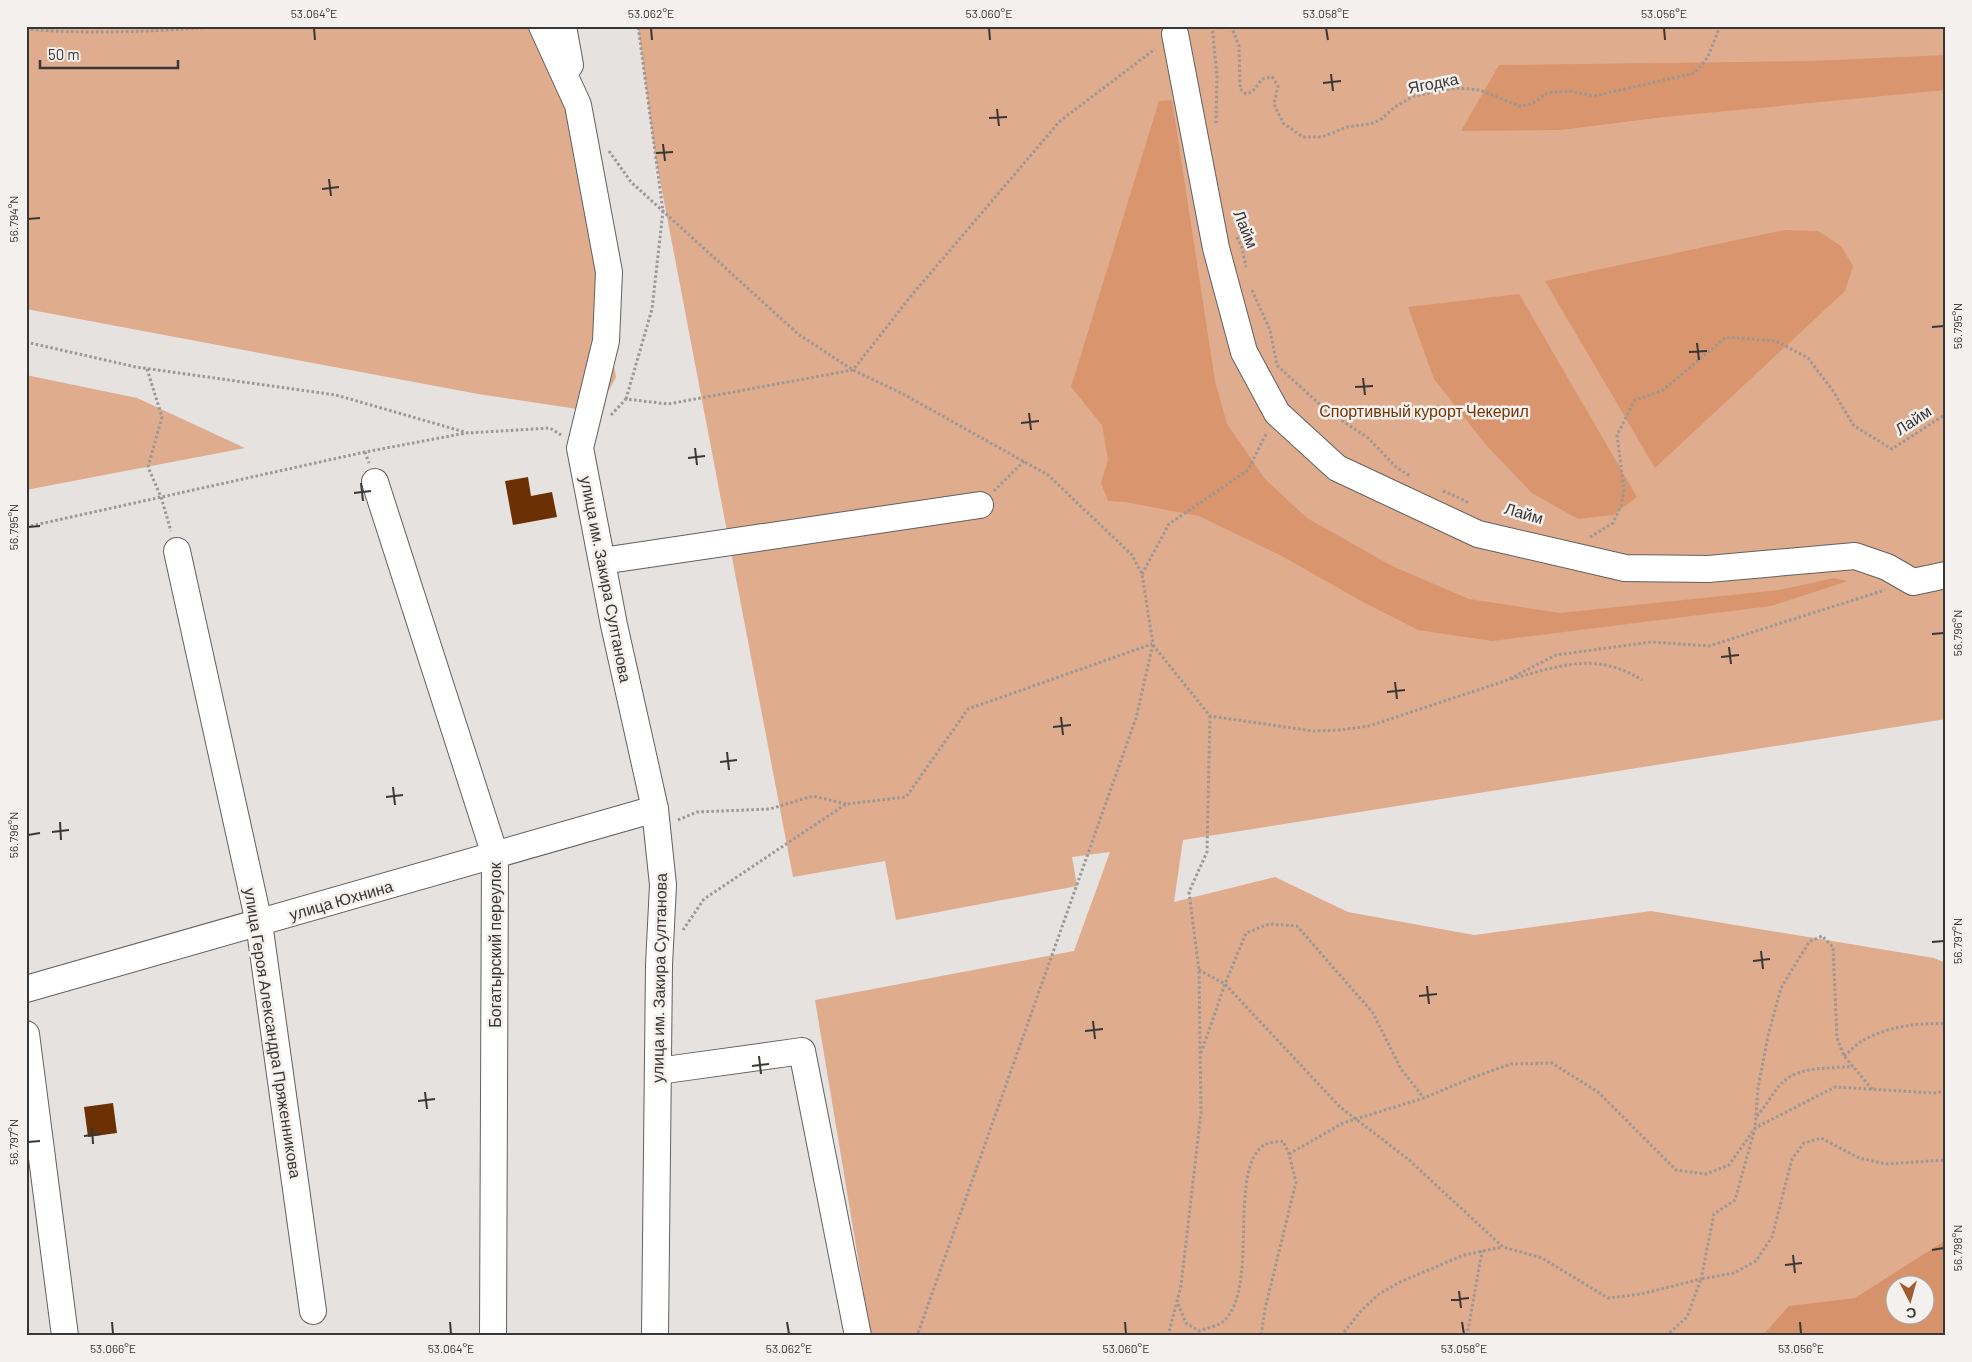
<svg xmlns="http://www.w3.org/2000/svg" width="1972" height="1362" font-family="Barlow,sans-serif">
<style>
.green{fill:#e0ac8e;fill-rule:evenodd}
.forest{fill:#d9956e}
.water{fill:#d6936b;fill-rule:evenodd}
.building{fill:#6b3104}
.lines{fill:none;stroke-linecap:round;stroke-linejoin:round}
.minor-casing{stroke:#63605e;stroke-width:28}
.path{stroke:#9a9795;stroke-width:3;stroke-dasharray:2.5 2.5;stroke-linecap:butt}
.minor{stroke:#fff;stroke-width:26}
.ticks{fill:none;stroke:#383736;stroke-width:2}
.labels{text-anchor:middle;stroke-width:5;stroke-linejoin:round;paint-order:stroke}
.street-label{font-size:16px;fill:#383736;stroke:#f4f0ee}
.park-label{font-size:16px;fill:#723505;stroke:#f4f0ee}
.neatline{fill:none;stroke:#383736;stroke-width:2}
.ticks-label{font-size:12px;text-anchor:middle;fill:#383736}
</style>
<rect width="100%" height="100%" fill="#e6e2e0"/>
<g class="green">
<path d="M26,26h528l62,351 -19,35 -119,-18 -452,-85z"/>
<path d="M638,26h1308v693l-763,121 -9,62 101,-25 73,35 126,23 177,-24 283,47 12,5v373h-1075l-56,-336 259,-49 36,-99 -38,5 5,29 -181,34 -11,-59 -92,16 -138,-723zM1894,1284h30v30h-30z"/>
<path d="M26,375l111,23 108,50 -219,42z"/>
</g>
<g class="forest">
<path d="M1946,55v35l-282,27 -103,13 -100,1 38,-66 312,-4z"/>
<path d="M1172,100l43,281 12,43 38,55 42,39 85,48 77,33 91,14 219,-23 55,-12 14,3 -77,25 -279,35 -74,-11 -55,-28 -83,-47 -81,-39 -74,-14 -17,-1 -7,-18 7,-23 -6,-35 -31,-38 88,-286z"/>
<path d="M1784,230l34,1 23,15 12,20 -8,25 -190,177 -110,-187z"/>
<path d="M1519,294l118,203 -24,18 -35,4 -46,-26 -46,-48 -52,-66 -26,-72z"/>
</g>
<path class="water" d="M1946,1240v96h-184l27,-30 66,-8zM1894,1284h30v30h-30z"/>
<g class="building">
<path d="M528,477l3,19 21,-4 5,25 -44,8 -8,-44z"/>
<path d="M113,1103l4,30 -29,4 -4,-30z"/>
</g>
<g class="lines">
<g class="minor-casing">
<g id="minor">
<path d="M542,26l36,79 31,167 -3,69 -26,107 34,177 41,184 8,76 -4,80 -4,371"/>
<path d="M563,26l7,39"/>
<path d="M1175,34l41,214 28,104 33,61 60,55 141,66 147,34 83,1 147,-13 32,11 26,15 33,-7"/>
<path d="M375,482l120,373 -2,481"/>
<path d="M177,551l82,372 54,388"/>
<path d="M602,561l378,-56"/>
<path d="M26,989l629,-180"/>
<path d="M26,1034l39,302"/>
<path d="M658,1071l144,-20 56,285"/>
</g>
</g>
<g class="path">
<path d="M1212,26l5,50 -1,47"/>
<path d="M1231,26l8,20 1,43 6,5c9,-2 11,-9 16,-15l10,-2 6,9 -4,18 9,19 20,14h19l25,-10 23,-3 10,-4 15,-13 19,-11 43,-8 23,2 39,16 13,-2 15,-11 22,-2 25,5 101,-23 13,-16 12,-31"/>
<path d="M26,29c68,6 135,2 202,-3"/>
<path d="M609,151l22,31 167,152 55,36 50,24 145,81 84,80 10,19 11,70 -17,74 -219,618"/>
<path d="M1237,237l5,11 4,19"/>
<path d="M1252,290l18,40 7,35 4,4 45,41 42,28 28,29 14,9"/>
<path d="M26,342l110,25 200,28 132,38 82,-5 11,7"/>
<path d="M147,369l15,48 -14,50 13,30 10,34"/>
<path d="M626,399l26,-90 11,-98 -25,-185"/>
<path d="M611,415l15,-16 42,5 185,-34 58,-74 149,-175 95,-72"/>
<path d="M365,452l4,11"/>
<path d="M994,491l30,-30"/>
<path d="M1443,491l10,4 16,8"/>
<path d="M26,527l339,-75 101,-19"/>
<path d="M1590,537l23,-14 8,-17 3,-16 -7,-55 18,-35 28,-10 63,-53 50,4 32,17 25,33 21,35 38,23 54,-35"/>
<path d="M1142,574l27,-50 79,-54 19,-38"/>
<path d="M1153,645l57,71 103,15 27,-1 29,-4 136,-45 51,-26 95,-13 58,4 176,-56"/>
<path d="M1511,679c49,-13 84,-28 131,1"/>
<path d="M678,820l19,-8 73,-3 43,-13 33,8"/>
<path d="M683,930l21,-31 142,-95 60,-7 62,-88 184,-65"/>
<path d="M1199,970l26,14 115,123 68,52 95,88 39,11 66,40 33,-4 60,-15 13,-65 21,-14 20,-72 3,-40 10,-52 13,-48 28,-46 13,-6 11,11 4,91 7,18 29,34"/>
<path d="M1201,1053l24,-69 21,-51 23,-9 28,2 76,87 28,56 23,29"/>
<path d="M1844,1056c6,-5 12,-11 18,-15 24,-14 56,-19 84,-17"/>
<path d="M1757,1116c8,-9 14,-20 21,-29 19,-23 49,-17 75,-21"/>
<path d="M1289,1154l54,-31 81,-25 50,-21 37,-13 41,-1 46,29 78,78 30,4 23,-9 26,-37 80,-41 99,6 12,-2"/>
<path d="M1178,1304l8,19 13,8c7,-3 19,-5 25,-10 36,-35 3,-151 40,-176 5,-3 14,-3 19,-4l6,13 7,28 -31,127 -4,27"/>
<path d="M1168,1336l13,-50 20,-174 -2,-142 -10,-78 18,-40 3,-136"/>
<path d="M1341,1336l19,-24 19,-18 21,-12 64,-27 39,-8"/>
<path d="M1467,1336l15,-85"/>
<path d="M1666,1336l21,-19 14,-38 33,-6 22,-12 16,-24 20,-78 12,-16 17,-5 38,20 27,6 60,-4"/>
</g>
<use href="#minor" class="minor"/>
</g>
<path class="ticks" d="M314,28l1,12M651,28l1,12M989,28l1,12M1326,28l2,12M1664,28l1,12M1331,74l2,17M1323,83l18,-2M997,109l2,17M989,118l18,-1M663,144l2,17M656,153l17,-1M329,179l2,17M322,189l17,-2M28,219l12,-1M1932,327l12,-1M1697,343l2,17M1689,352l18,-1M1363,378l2,17M1355,387l18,-1M1029,413l2,17M1021,423l18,-2M695,448l2,17M688,458l17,-2M361,483l2,18M354,493l17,-2M28,527l12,-1M1932,634l12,-1M1729,647l2,17M1721,657l18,-2M1395,682l2,17M1387,692l18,-2M1061,717l2,18M1053,727l18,-2M727,752l2,18M720,762l17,-2M393,787l2,18M386,797l17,-2M60,822l1,18M52,832l17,-2M28,835l12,-2M1932,942l12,-1M1761,951l2,18M1753,961l17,-2M1427,986l2,18M1419,996l18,-2M1093,1021l2,18M1085,1031l18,-2M759,1056l2,18M752,1066l17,-2M425,1092l2,17M418,1101l17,-2M92,1127l1,17M84,1136l17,-2M28,1142l12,-1M1932,1250l12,-2M1793,1255l2,18M1785,1265l17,-2M1459,1291l2,17M1451,1300l18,-2M112,1322l1,12M450,1322l1,12M787,1322l2,12M1125,1322l1,12M1462,1322l2,12M1800,1322l1,12"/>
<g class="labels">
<g class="street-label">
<text transform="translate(1433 83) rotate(-11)" y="6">Ягодка</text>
<text transform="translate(1246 229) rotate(68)" y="6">Лайм</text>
<text transform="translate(1913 420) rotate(-33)" y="6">Лайм</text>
<text transform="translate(1524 513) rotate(16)" y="6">Лайм</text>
<text transform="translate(606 579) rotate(79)" y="6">улица им. Закира Султанова</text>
<text transform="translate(341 900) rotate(-16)" y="6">улица Юхнина</text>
<text transform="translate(495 945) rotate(-90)" y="6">Богатырский переулок</text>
<text transform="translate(659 978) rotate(-89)" y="6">улица им. Закира Султанова</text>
<text transform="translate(273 1033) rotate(81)" y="6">улица Героя Александра Пряженникова</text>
</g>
<g class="park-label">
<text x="1424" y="417">Спортивный курорт Чекерил</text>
</g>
</g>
<rect width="1972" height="1362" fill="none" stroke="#f4f0ee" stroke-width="55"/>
<g transform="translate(1910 1300) rotate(174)"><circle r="24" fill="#f4f0ee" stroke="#a9a6a4"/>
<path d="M0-4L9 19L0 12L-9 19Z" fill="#a05b2f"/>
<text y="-8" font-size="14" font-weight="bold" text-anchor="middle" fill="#383736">С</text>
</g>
<path d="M40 60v8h138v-8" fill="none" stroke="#383736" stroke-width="2.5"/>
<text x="48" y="60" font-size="15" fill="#383736" stroke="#f4f0ee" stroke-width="4" paint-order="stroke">50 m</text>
<rect x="28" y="28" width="1916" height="1306" class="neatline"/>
<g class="ticks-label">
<text x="314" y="18">53.064°E</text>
<text x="651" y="18">53.062°E</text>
<text x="989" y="18">53.060°E</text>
<text x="1326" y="18">53.058°E</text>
<text x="1664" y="18">53.056°E</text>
<text transform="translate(14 219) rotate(-90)" y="4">56.794°N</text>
<text transform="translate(1958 326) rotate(-90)" y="4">56.795°N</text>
<text transform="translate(14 527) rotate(-90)" y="4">56.795°N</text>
<text transform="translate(1958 633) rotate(-90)" y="4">56.796°N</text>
<text transform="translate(14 835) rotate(-90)" y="4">56.796°N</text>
<text transform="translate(1958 941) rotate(-90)" y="4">56.797°N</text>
<text transform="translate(14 1142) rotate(-90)" y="4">56.797°N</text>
<text transform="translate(1958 1248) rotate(-90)" y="4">56.798°N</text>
<text x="113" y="1353">53.066°E</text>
<text x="451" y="1353">53.064°E</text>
<text x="789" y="1353">53.062°E</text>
<text x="1126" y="1353">53.060°E</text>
<text x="1464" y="1353">53.058°E</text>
<text x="1801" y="1353">53.056°E</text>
</g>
</svg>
